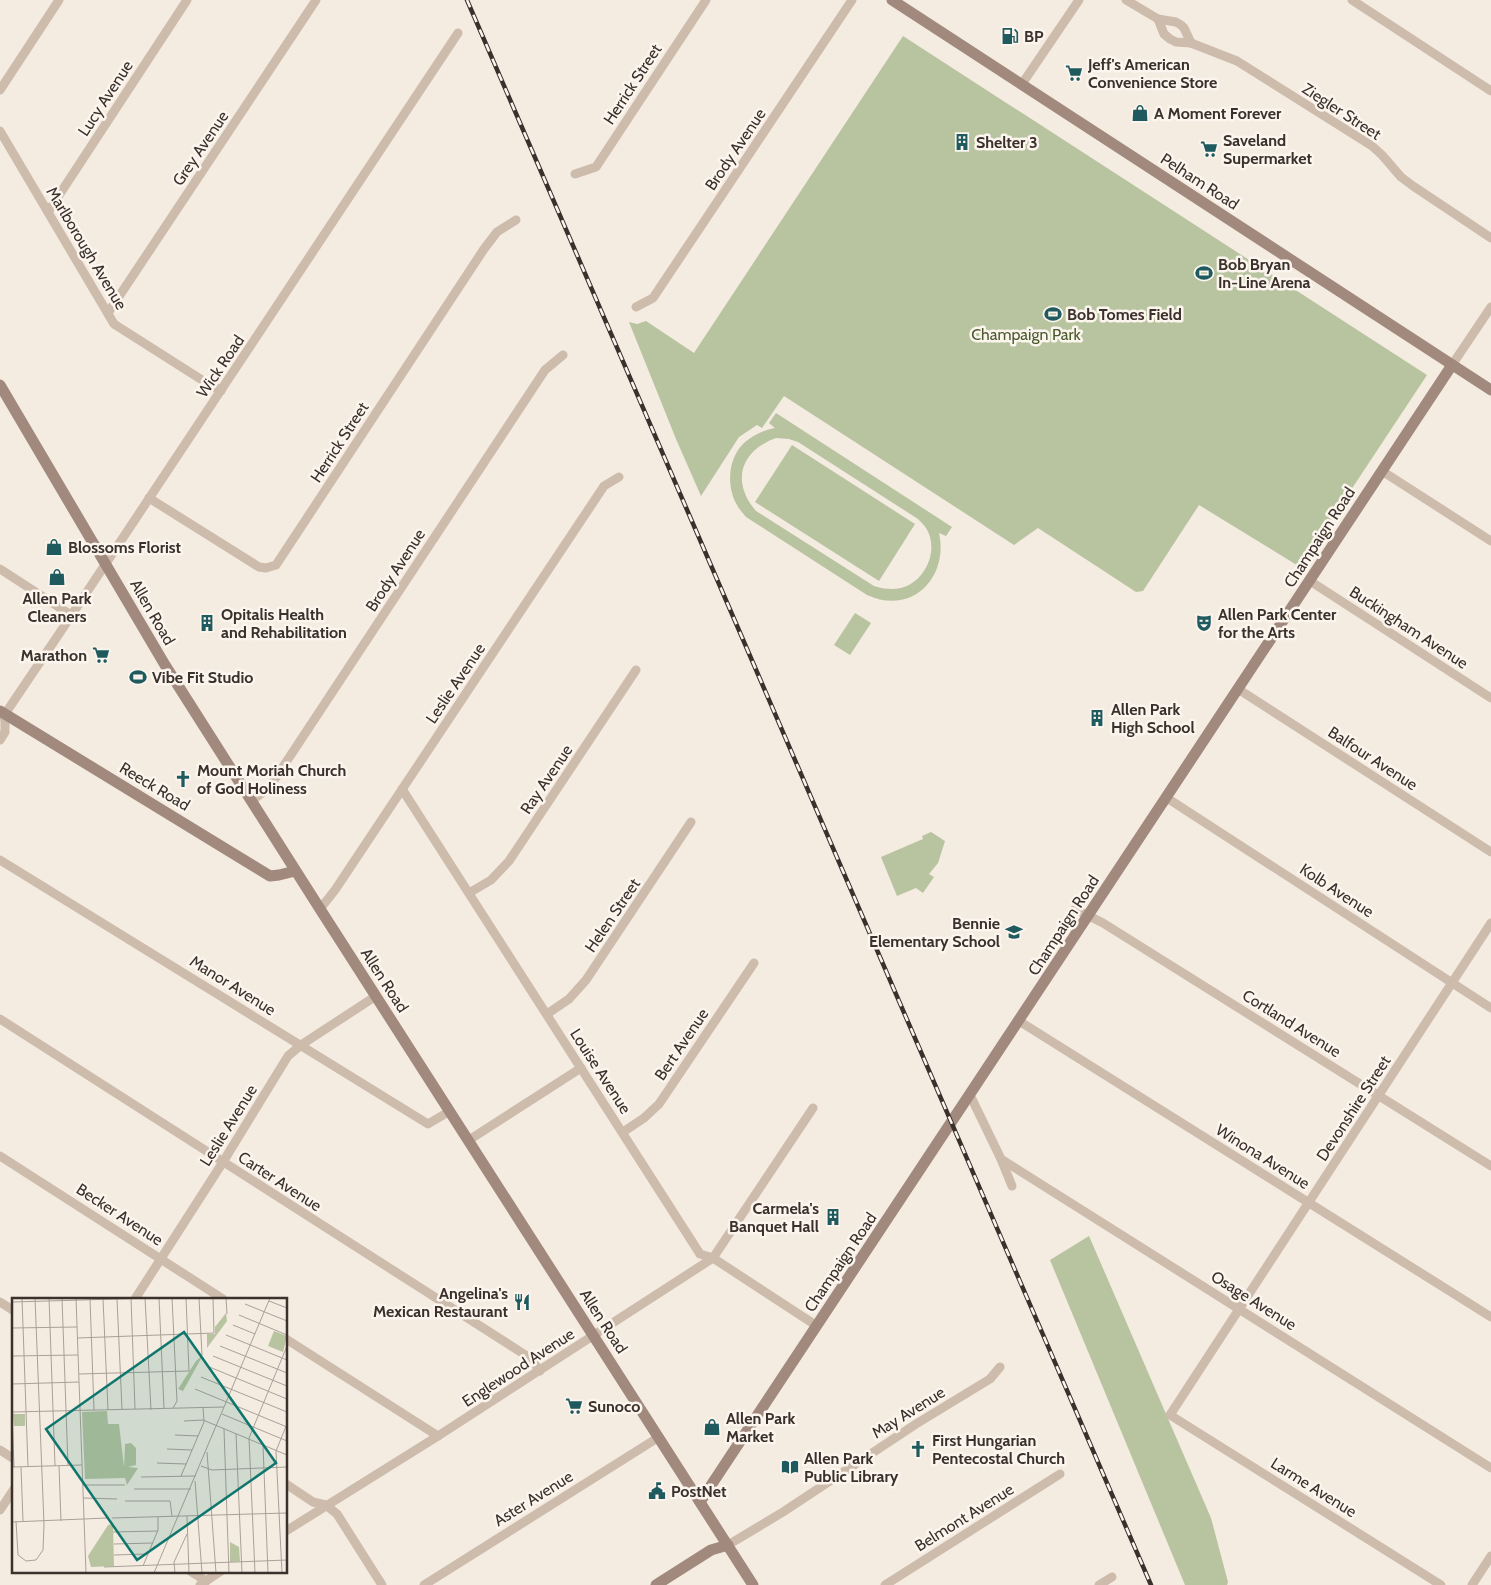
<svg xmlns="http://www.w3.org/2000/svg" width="1491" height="1585" font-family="Cabin,sans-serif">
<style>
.green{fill:#b8c4a0;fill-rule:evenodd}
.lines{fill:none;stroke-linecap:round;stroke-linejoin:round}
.street{stroke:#cdbbac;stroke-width:9}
.secondary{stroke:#a18a7d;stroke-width:11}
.rail-casing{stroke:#3b302b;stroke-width:4.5}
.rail{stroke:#fbf5ee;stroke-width:2.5;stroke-dasharray:8;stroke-linecap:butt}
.labels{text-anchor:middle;stroke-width:5;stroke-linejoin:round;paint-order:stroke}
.poi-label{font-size:16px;font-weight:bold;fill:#3b302b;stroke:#fbf5ee;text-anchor:start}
.street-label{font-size:16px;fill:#3b302b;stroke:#fbf5ee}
.park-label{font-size:16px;fill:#4a5a2e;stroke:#fbf5ee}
.inset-road{fill:none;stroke:#aaa098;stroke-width:1}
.view{fill:#0f766e;fill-opacity:0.15;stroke:#0f766e;stroke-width:2.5}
.inset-edge{fill:none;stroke:#3b302b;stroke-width:2.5}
</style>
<rect width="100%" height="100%" fill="#f4ebe1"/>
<g class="green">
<path d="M903,36l524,339 -127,192 -101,-62 -56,86 -7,1 -98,-64 -24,17 -230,-149 -22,32 -5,-3 -18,12 -38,59 -25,-57 -47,-117 8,2 9,-3 48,32z"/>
<path d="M776,413l176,114 -6,9 -7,-3c10,44 -27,83 -72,62l-121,-78c-3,-4 -7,-8 -9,-12 -11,-19 -9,-47 7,-62 9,-8 20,-13 31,-15l-6,-5zM776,438l13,1 9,3 120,77c3,3 6,6 8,9 14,22 -1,54 -25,60 -9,2 -18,1 -27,-2l-118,-75c-25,-29 -16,-60 20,-73z"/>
<path d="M792,445l123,79 -36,57 -124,-79z"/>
<path d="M855,613l16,10 -21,32 -16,-10z"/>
<path d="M931,832l14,9 -7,22 -9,11 5,3 -11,16 -7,-5 -19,8 -16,-39 42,-18 -1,-3z"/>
<path d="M1089,1236l122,282 17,64 -1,3h-42l-135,-325z"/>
</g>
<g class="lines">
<g class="street">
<path d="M1126,0l32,19 18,3 5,3 3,3 7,15"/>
<path d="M1352,0l139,91"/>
<path d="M1158,19l6,15 6,5 6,3 15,1 46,18 135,85 10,9 19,22 12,9 78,52"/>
<path d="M1022,84l57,-84"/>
<path d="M0,90l59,-90"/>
<path d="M0,131l114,193 88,56 19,11"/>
<path d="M575,174l21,-7 110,-167"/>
<path d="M48,212l139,-212"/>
<path d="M636,307l17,-9 199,-298"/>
<path d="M108,313l208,-313"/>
<path d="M1452,365l39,-58"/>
<path d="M1382,471l109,70"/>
<path d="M149,498l110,69 7,1 10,-3 208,-316 13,-17 19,-12"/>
<path d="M0,569l71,46"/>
<path d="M1310,581l181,117"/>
<path d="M1238,689l253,163"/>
<path d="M0,716l5,-2 60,-89 393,-592"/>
<path d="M0,740l5,-8v-18"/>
<path d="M402,789l298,465 13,4 104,68"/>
<path d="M1167,798l324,210"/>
<path d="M251,801l18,-13 276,-418 18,-15"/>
<path d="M0,860l428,264 22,-13"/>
<path d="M469,893l22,-13 18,-19 127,-191"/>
<path d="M320,909l15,-19 269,-404 15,-9"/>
<path d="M1075,909l28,14 388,243"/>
<path d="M547,1014l22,-15 17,-19 105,-158"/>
<path d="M0,1019l530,339 10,13"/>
<path d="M1019,1021l472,296"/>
<path d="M970,1095l31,64 490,309"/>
<path d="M623,1132l21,-14 15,-14 95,-141"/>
<path d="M469,1140l112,-72"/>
<path d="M0,1156l223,143"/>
<path d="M1001,1159l11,27"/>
<path d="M135,1299l88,-137 65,-106 13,-11 75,-49"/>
<path d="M0,1302l14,9"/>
<path d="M286,1339l152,97"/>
<path d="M0,1450l14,9"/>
<path d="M286,1484l27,18 13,3 11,9 45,71"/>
<path d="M0,1510l14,-21"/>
<path d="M286,1531l152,-95 275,-178 100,-150"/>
<path d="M728,1545l55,-33 133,-88 74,-45 10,-12"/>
<path d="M190,1571l16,10"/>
<path d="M200,1585l21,-14"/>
<path d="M424,1585l235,-148"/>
<path d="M885,1585l175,-111"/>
<path d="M1099,1585l13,-8"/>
<path d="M1441,1585l-271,-170 321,-492"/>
<path d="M1472,1585l19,-29"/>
</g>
<g class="secondary">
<path d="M892,0l599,390"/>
<path d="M0,385l165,280 155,244 433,676"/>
<path d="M0,711l270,165 9,-1 16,-4"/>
<path d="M700,1502l752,-1137"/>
<path d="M656,1585l55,-35 17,-5"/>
</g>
<g class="rail-casing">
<path id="rail" d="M467,0l684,1585"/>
</g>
<use href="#rail" class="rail"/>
</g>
<defs>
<g id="fuel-bare" transform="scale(1.35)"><path d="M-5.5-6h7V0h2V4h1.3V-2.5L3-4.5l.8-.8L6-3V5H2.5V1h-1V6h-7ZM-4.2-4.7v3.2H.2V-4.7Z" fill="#1f5a5e" stroke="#fbf5ee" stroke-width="2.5" paint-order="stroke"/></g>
<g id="supermarket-bare" transform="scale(1.35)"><path d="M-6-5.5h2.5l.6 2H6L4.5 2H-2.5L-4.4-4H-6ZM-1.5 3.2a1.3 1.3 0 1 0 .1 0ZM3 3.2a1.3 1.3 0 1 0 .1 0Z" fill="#1f5a5e" stroke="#fbf5ee" stroke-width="2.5" paint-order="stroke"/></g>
<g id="shop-bare" transform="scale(1.35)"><path d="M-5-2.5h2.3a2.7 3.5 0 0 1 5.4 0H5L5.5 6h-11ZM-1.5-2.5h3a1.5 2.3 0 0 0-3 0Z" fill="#1f5a5e" stroke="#fbf5ee" stroke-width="2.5" paint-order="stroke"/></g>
<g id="building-bare" transform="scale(1.35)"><path d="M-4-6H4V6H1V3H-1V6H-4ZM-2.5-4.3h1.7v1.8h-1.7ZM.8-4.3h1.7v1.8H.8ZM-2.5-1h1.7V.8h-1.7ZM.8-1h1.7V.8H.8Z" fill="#1f5a5e" stroke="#fbf5ee" stroke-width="2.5" paint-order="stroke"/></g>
<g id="stadium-bare" transform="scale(1.35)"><path d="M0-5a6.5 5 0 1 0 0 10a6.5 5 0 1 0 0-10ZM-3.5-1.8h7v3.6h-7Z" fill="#1f5a5e" stroke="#fbf5ee" stroke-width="2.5" paint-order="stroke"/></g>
<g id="theatre-bare" transform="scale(1.35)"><path d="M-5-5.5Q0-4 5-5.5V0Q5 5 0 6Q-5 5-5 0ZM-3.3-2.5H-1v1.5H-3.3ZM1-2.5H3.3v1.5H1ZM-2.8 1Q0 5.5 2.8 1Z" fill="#1f5a5e" stroke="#fbf5ee" stroke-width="2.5" paint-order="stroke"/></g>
<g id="church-bare" transform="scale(1.35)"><path d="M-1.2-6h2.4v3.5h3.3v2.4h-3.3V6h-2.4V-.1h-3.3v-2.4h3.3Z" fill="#1f5a5e" stroke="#fbf5ee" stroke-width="2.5" paint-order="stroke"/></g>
<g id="school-bare" transform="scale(1.35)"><path d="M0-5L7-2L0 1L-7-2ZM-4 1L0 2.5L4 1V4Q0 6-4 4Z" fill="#1f5a5e" stroke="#fbf5ee" stroke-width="2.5" paint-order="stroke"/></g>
<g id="restaurant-bare" transform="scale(1.35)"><path d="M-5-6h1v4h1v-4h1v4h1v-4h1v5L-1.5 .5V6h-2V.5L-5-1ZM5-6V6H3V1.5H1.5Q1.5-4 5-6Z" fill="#1f5a5e" stroke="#fbf5ee" stroke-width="2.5" paint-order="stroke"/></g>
<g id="library-bare" transform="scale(1.35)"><path d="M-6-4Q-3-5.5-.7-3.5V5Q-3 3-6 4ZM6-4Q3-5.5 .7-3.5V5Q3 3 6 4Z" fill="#1f5a5e" stroke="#fbf5ee" stroke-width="2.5" paint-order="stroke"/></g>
<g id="civic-bare" transform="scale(1.35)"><path d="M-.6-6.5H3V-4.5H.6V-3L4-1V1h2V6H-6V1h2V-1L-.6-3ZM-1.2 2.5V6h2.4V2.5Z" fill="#1f5a5e" stroke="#fbf5ee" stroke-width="2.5" paint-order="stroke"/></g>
</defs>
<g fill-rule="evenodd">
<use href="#fuel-bare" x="1010" y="36"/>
<use href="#supermarket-bare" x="1074" y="73"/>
<use href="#shop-bare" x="1140" y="113"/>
<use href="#building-bare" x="962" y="142"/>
<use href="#supermarket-bare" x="1209" y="149"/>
<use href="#stadium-bare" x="1204" y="273"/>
<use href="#stadium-bare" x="1053" y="314"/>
<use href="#shop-bare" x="54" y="547"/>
<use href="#shop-bare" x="57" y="577"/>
<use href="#building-bare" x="207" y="623"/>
<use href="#theatre-bare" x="1204" y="623"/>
<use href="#supermarket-bare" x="101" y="655"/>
<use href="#stadium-bare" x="138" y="677"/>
<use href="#building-bare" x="1097" y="718"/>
<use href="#church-bare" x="183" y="779"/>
<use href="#school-bare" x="1014" y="932"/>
<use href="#building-bare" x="833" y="1217"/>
<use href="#restaurant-bare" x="522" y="1302"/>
<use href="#supermarket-bare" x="574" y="1406"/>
<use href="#shop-bare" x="712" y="1427"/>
<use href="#church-bare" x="918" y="1449"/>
<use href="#library-bare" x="790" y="1467"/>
<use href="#civic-bare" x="657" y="1491"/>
</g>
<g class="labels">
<g class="poi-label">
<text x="1024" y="42">BP</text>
<text x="1088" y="70">Jeff's American<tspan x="1088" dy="18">Convenience Store</tspan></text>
<text x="1154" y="119">A Moment Forever</text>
<text x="1223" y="146">Saveland<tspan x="1223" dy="18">Supermarket</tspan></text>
<text x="976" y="148">Shelter 3</text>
<text x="1218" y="270">Bob Bryan<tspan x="1218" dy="18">In-Line Arena</tspan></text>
<text x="1067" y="320">Bob Tomes Field</text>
<text x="68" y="553">Blossoms Florist</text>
<text x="57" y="604" text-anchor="middle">Allen Park<tspan x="57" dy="18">Cleaners</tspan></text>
<text x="221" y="620">Opitalis Health<tspan x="221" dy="18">and Rehabilitation</tspan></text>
<text x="1218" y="620">Allen Park Center<tspan x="1218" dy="18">for the Arts</tspan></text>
<text x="87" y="661" text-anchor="end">Marathon</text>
<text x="152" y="683">Vibe Fit Studio</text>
<text x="1111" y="715">Allen Park<tspan x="1111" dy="18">High School</tspan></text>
<text x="197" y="776">Mount Moriah Church<tspan x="197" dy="18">of God Holiness</tspan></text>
<text x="1000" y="929" text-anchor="end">Bennie<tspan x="1000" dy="18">Elementary School</tspan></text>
<text x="819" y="1214" text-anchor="end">Carmela's<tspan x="819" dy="18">Banquet Hall</tspan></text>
<text x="508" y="1299" text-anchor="end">Angelina's<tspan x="508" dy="18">Mexican Restaurant</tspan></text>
<text x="588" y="1412">Sunoco</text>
<text x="726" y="1424">Allen Park<tspan x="726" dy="18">Market</tspan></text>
<text x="932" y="1446">First Hungarian<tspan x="932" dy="18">Pentecostal Church</tspan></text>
<text x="804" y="1464">Allen Park<tspan x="804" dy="18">Public Library</tspan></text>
<text x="671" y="1497">PostNet</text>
</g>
<g class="street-label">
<text transform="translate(632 84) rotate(-57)" y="6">Herrick Street</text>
<text transform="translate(105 98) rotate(-57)" y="6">Lucy Avenue</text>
<text transform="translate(1342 111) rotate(33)" y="6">Ziegler Street</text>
<text transform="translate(200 148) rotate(-56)" y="6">Grey Avenue</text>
<text transform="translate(735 149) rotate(-56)" y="6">Brody Avenue</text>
<text transform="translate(1200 181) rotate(33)" y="6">Pelham Road</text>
<text transform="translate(87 248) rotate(59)" y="6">Marlborough Avenue</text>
<text transform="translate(220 366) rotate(-56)" y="6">Wick Road</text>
<text transform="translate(339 442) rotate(-57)" y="6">Herrick Street</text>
<text transform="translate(1319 537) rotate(-57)" y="6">Champaign Road</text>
<text transform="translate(395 570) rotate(-57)" y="6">Brody Avenue</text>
<text transform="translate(153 612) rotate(60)" y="6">Allen Road</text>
<text transform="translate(1409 627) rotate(33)" y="6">Buckingham Avenue</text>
<text transform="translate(455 683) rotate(-56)" y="6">Leslie Avenue</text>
<text transform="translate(1373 758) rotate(33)" y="6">Balfour Avenue</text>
<text transform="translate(546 779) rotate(-56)" y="6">Ray Avenue</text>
<text transform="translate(155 786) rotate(31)" y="6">Reeck Road</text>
<text transform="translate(1337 890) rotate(33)" y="6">Kolb Avenue</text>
<text transform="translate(612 915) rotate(-56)" y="6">Helen Street</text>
<text transform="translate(1063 925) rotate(-57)" y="6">Champaign Road</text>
<text transform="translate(385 980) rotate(57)" y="6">Allen Road</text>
<text transform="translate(233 985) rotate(32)" y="6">Manor Avenue</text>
<text transform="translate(1292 1023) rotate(32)" y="6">Cortland Avenue</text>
<text transform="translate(681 1044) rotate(-56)" y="6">Bert Avenue</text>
<text transform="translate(601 1071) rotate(57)" y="6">Louise Avenue</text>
<text transform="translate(1353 1108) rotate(-57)" y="6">Devonshire Street</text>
<text transform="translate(228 1125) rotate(-58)" y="6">Leslie Avenue</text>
<text transform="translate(1263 1156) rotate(32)" y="6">Winona Avenue</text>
<text transform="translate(280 1181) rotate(33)" y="6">Carter Avenue</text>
<text transform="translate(120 1214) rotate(33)" y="6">Becker Avenue</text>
<text transform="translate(840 1262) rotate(-56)" y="6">Champaign Road</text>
<text transform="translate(1254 1300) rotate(32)" y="6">Osage Avenue</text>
<text transform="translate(604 1321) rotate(57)" y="6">Allen Road</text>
<text transform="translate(518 1367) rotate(-33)" y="6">Englewood Avenue</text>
<text transform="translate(908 1412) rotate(-32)" y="6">May Avenue</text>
<text transform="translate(1314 1487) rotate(32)" y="6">Larme Avenue</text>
<text transform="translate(533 1498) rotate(-32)" y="6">Aster Avenue</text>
<text transform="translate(964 1517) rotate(-32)" y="6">Belmont Avenue</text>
</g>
<g class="park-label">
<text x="1026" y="340">Champaign Park</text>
</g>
</g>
<g transform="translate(12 1298)">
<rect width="275" height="275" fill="#f4ebe1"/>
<path d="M214,15l1,8 -20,27v-14h8v-7zM262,33l13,5 -4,16 -15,-6zM191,57l-20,36 -5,-2 18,-28zM95,113l1,13h11l5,43 1,-23 6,-1 5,5v17l-8,2 10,1 -11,17 -2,-7 -40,1 -3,-67zM1,116h12v12h-11zM101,226l1,42 -23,1 -3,-11 20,-31zM218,244l9,5 1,14 -10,1z" fill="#b8c4a0"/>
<path class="inset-road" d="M10,0l6,169M37,0l6,168M50,0l6,168M64,0l10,275M119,0l4,111M133,0l6,112M147,0l5,110M160,0l5,103 -4,7M187,0l3,57M214,0l1,16M78,1l4,111M91,1l5,111M105,1l5,110M257,3l18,7M0,4l140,-4M233,6l42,17M227,17l48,20M221,27l22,9M0,30l65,-1M214,37l61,25M65,40l137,-5 -1,-35M208,48l67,27M0,58l66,-1M201,58l74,30M195,68l80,33M67,76l110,-3 -3,-73M189,79l86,35M0,86l67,-2M183,91l92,38M0,114l212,-5M210,116l65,27M0,117l2,52M172,123l19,-1 84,35M212,131l5,144M224,136l6,139M163,137l23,1M251,147l5,128M155,151l25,1M195,154l9,121M145,165l29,1M47,168l2,55M189,168l11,4 75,-3M0,169l70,-2M9,169l2,54M169,178l23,-54 -1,-15M129,179l55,-1M183,183l7,92M71,187h42M122,191h57M71,200l34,1M113,203h45l2,15M175,218l2,57M100,220l175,-5M4,223l2,34 8,6 10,-1 7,-10 1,-26 -9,-226M0,224l95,-4M101,234l45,-1M102,246l39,-1M102,257l33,-1M131,268l15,-36v-13M92,269l183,-7M142,275l116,-275M163,275l-1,-11 13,-28M243,275l-6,-135 38,-92M270,275l-6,-122 11,-27"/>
<path class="view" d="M172,34l92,131 -139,97 -91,-131z"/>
<rect width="275" height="275" class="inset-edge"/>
</g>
</svg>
